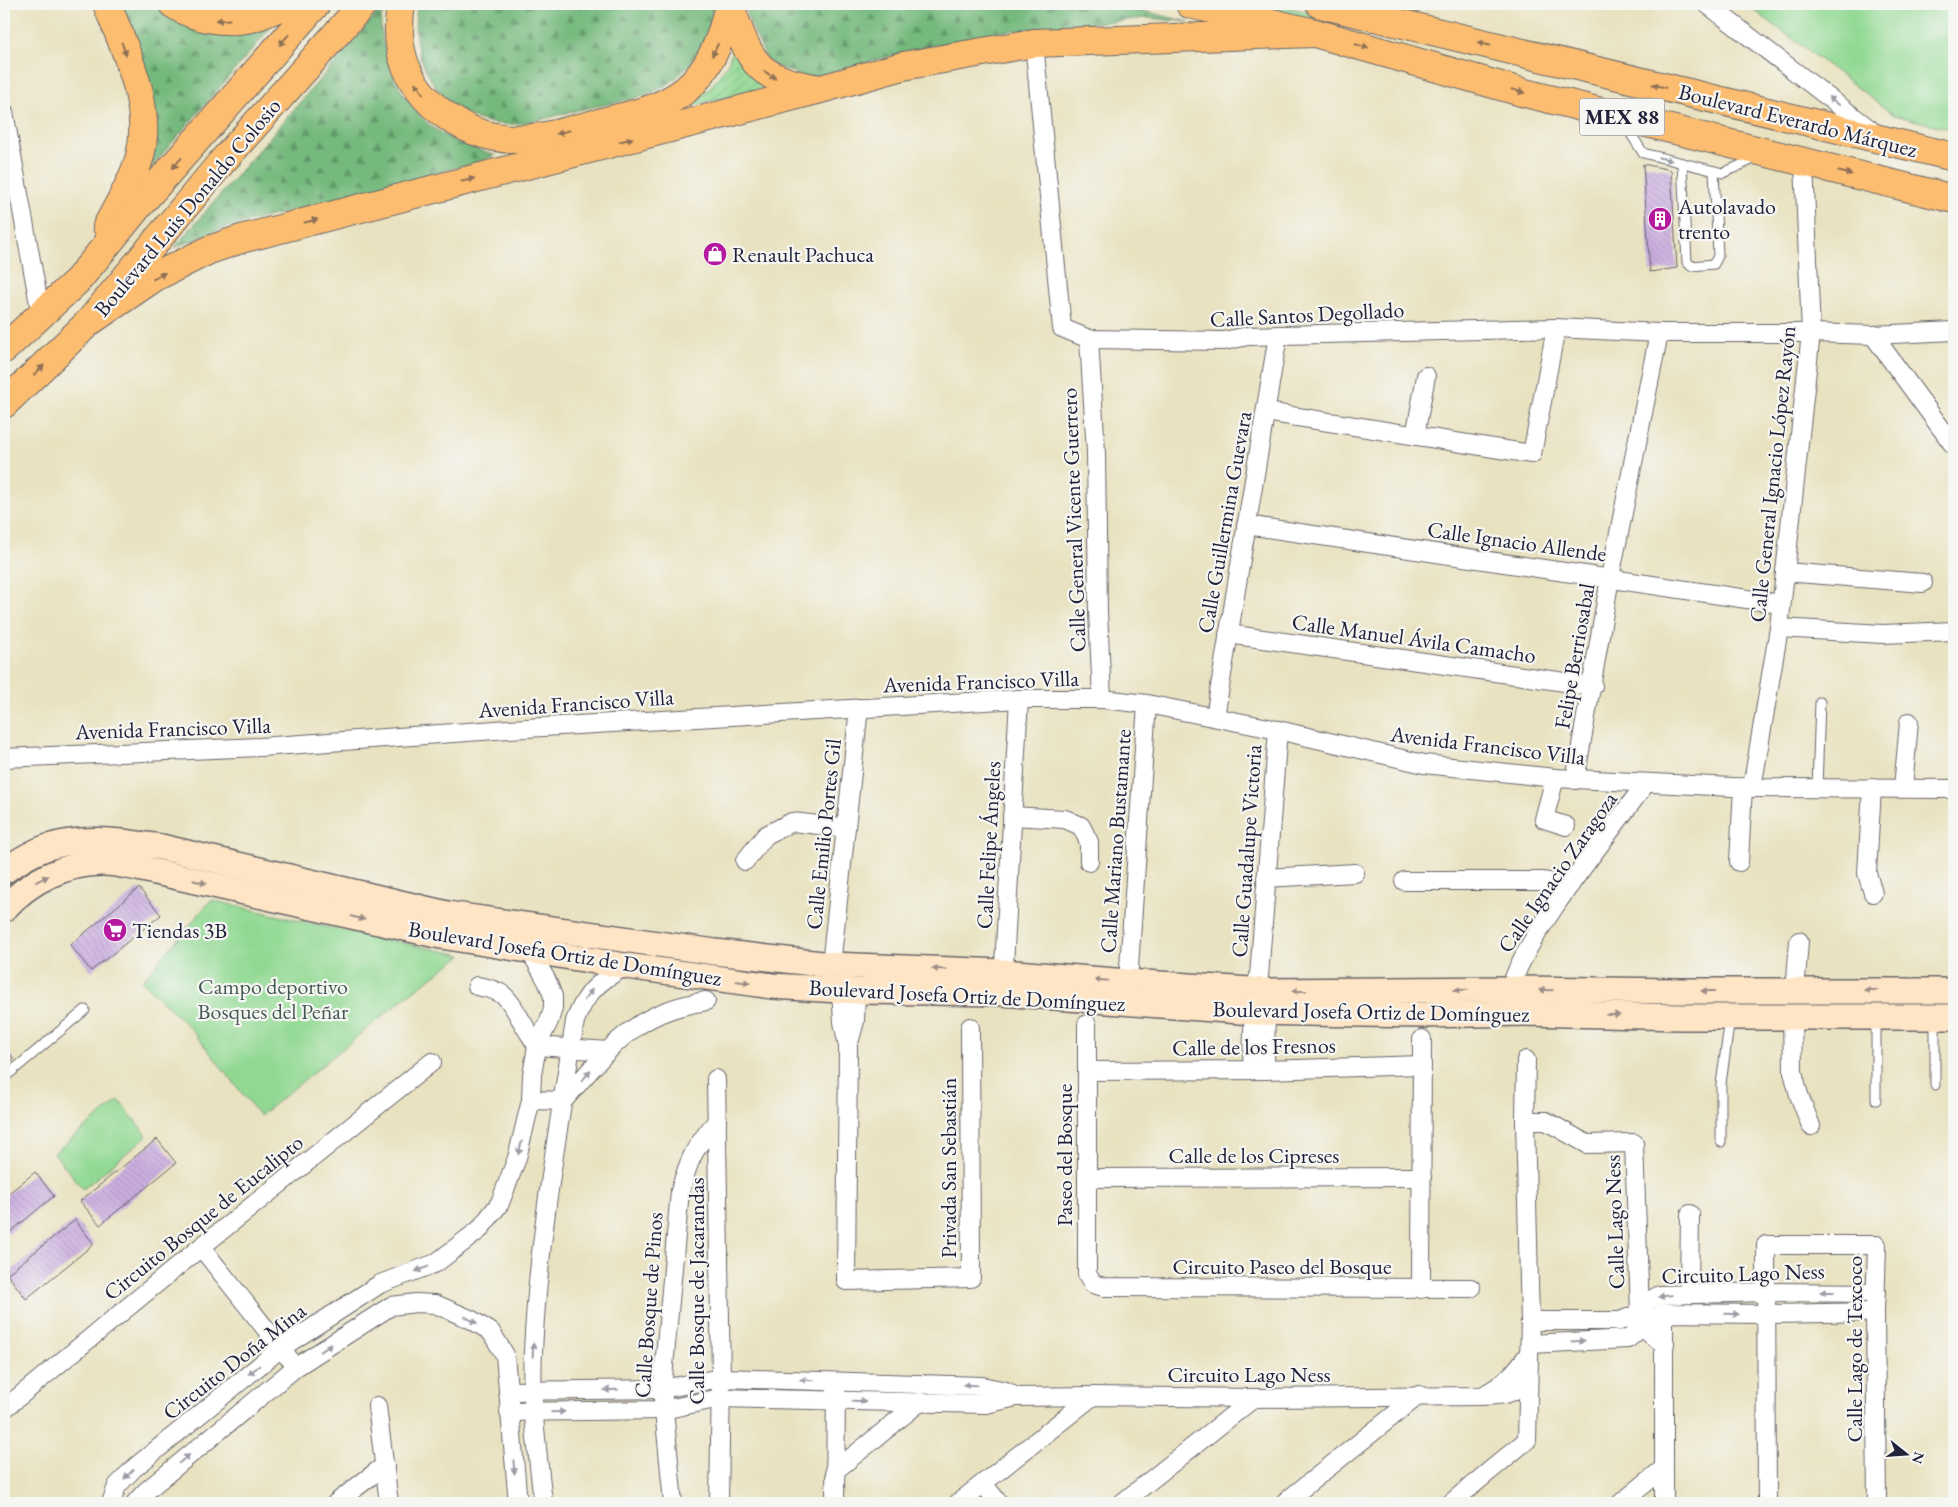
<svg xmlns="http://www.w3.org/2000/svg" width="1958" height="1507" font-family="'EB Garamond',serif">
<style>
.green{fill:#91d993;stroke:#5a7e67}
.forest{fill:url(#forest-firs);stroke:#4b6e5c}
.garden{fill:url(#garden-furrows);stroke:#5a7e67}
.building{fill:url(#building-back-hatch)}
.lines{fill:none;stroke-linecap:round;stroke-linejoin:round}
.lane-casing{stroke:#68656a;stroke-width:11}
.street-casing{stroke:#68656a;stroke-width:20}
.secondary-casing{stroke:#68656a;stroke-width:28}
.primary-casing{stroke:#68656a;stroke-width:30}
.lane{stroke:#fff;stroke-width:9}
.street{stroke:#fff;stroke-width:18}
.secondary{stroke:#fee5c5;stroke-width:25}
.primary{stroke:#fcbd6f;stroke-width:28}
.oneway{fill:#8f7055}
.oneway2{fill:#9c9ca7}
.oneway3{fill:#9b8d87}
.labels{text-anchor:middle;stroke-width:4.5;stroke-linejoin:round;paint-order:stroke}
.shield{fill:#f6f6f2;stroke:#626272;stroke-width:1}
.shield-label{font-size:21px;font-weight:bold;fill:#22223b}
.street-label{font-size:22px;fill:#22223b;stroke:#f6f6f2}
.poi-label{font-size:22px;fill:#22223b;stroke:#f6f6f2;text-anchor:start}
.park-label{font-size:22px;fill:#435955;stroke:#f6f6f2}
</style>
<defs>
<pattern id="forest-firs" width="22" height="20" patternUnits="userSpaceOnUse" patternTransform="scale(1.25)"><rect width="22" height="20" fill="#74b97d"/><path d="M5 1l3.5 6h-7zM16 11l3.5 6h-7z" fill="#5f9668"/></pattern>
<pattern id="garden-furrows" width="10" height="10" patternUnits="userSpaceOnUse" patternTransform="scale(1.25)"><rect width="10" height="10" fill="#91d993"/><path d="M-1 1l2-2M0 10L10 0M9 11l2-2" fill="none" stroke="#7dba80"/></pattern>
<pattern id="building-back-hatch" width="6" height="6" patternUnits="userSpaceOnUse" patternTransform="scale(1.25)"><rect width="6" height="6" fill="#cbaee0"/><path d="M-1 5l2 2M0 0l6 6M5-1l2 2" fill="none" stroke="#ae95c1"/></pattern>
</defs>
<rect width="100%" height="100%" fill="#f6f6f2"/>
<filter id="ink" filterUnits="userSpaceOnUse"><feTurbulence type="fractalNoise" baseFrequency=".02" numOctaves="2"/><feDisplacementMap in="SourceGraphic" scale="10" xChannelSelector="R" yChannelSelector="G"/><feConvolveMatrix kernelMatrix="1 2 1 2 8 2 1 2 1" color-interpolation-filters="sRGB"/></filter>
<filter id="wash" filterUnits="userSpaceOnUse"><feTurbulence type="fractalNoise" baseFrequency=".0096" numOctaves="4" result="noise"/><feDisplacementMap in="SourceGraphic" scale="20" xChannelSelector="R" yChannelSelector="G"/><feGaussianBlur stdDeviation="1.12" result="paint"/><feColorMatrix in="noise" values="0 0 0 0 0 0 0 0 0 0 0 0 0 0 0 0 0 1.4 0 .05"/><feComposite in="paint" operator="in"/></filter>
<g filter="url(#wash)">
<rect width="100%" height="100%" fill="#e9e2c0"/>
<g class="green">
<path d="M1746,4h208v126l-60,-15z"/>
<path d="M211,900l102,24 149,31 -50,37 -152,124 -68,-86 -50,-49z"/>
<path d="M119,1100l28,36 -64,53 -29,-36z"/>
</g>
<g class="forest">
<path d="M118,4h34l20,14 63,14 35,-3 -123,143z"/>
<path d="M418,4h295c-1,32 -20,64 -48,82 -22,14 -65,19 -91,25 -28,7 -57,18 -86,11 -50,-11 -83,-70 -70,-118z"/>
<path d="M747,4h366l76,18 -42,-4 -149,14 -85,18 -105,28 -40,-15 -22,-49z"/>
<path d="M384,5c-1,8 -4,16 -3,23 3,33 19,68 42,91 18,18 47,29 72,36l-13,6 -264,69 -44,18z"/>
</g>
<g class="garden">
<path d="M1249,4h25l47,11 -2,6z"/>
<path d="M736,40l40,45 -89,22 24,-20 17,-24z"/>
</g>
<g id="blocks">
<g class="building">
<path d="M1643,164l28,6 6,98 -27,4z"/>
<path d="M139,888l22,27 -70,56 -21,-26z"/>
<path d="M4,1047l10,12 -10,8z"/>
<path d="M157,1139l19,24 -76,62 -20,-24z"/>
<path d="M35,1172l19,24 -46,38 -4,-5v-32z"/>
<path d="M75,1220l19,24 -68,55 -19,-25z"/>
</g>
</g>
</g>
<g filter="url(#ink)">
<use href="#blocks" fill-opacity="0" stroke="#68656a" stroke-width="1"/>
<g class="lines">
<g class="lane-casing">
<g id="lane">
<path d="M1624,123l19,30 80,20 33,-15"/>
<path d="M1682,163l5,99 4,4 23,-2 4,-8 -4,-85"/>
<path d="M1817,788l3,-86"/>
<path d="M1935,1020v65"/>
<path d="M4,1078l81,-68"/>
<path d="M1876,1100v-81"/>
<path d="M1721,1142v-58l9,-66"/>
</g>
</g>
<g class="street-casing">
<g id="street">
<path d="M1707,4l169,130"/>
<path d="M1034,43l28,285 27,11 135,2 24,-5 308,-8 103,5h152l62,2 81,-4"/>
<path d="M4,112l37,203"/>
<path d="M1873,335l81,111"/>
<path d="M1089,339l7,113 2,159 4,88"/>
<path d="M1266,412l266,42 24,-126"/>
<path d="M1415,436l11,-60"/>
<path d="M1246,525l535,79"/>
<path d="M1785,572l138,11"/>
<path d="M1779,628l104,6 71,-3"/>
<path d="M1228,634l365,52"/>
<path d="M1215,717l63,-382"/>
<path d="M4,758l256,-11 249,-18 510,-30h83l45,5 131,26 146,34 131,14 197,10 202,1"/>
<path d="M1555,778l-11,41 22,7"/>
<path d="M1575,780l35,-202 49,-245"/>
<path d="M1752,788l27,-160 32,-295 -7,-170"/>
<path d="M1872,788l-5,85 6,20"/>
<path d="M1903,788l6,-66"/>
<path d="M1012,816l53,3 16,7 8,16v20"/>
<path d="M745,861l21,-26 26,-13 54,6"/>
<path d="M1739,862l4,-75"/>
<path d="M1266,878l89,-5"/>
<path d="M1404,881h137l29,4"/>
<path d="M831,965l28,-257"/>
<path d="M1128,982l19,-278"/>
<path d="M1003,983l16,-284"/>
<path d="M477,986c32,5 32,15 47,39 4,7 9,14 13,21"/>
<path d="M1510,989c10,-31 27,-56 45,-83 29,-42 61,-82 91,-123"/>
<path d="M841,990l2,32 5,24 -2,235 125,-3 -1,-251"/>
<path d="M1795,991l4,-50"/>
<path d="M1792,1016l1,56 6,23 12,31"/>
<path d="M1087,1024v250l6,10 11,3 367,1"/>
<path d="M850,1039l5,-18 1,-30"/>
<path d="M537,1046l71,5"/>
<path d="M1252,1070l2,-80 5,-14 19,-246"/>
<path d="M1265,1070l1,-68"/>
<path d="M1087,1071l178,-1 157,-5"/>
<path d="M716,1079l5,299 -2,125"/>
<path d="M531,1100l32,1c47,-52 69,-89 143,-100"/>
<path d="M1525,1121h21l41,23 47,-1 6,170c5,18 8,22 25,31"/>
<path d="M1087,1178l335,-1"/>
<path d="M201,1247l87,110"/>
<path d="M1421,1289l1,-250"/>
<path d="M1689,1294l1,-80"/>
<path d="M1664,1313v190"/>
<path d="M1530,1321h90l20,-8 7,-11 13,-7 106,-3 110,1"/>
<path d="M1530,1344l98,-5 15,-13 21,-13 102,1 109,-2"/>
<path d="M508,1391l154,-2 59,-11 261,8 24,5 10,6"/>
<path d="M1484,1395c20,-11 32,-23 45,-42"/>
<path d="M377,1406l12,97"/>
<path d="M4,1409l197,-162 231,-185"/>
<path d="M509,1412l154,-2 57,-12 266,6 30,-7 77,-1 161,2 228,-2c22,-1 31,0 46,-18"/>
<path d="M836,1470l84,-68"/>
<path d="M983,1484l16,19"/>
<path d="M111,1503l6,-17 16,-17 148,-121 99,-64 56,-21 43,-33 21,-27 17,-45 14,-58 1,-25 5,-29 12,-25 4,-13v-12l-6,-15 -17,-30"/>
<path d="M135,1503l10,-11 151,-125 95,-61 25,-3 19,1 37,16 19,12 14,23 13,148"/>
<path d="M336,1503l49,-38"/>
<path d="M543,1503c-5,-50 -13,-100 -10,-151 5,-111 25,-221 42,-331 11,-29 24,-40 51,-55"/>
<path d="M673,1503l-11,-114 18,-198c9,-32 15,-45 37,-70"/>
<path d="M835,1503l1,-114"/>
<path d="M958,1503l135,-107"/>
<path d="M1122,1503l132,-105"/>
<path d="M1284,1503l135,-108"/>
<path d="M1451,1503l76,-63 3,-119 -5,-200 1,-61"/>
<path d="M1621,1503l43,-35"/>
<path d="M1767,1503l-1,-258h111l-2,67 2,191"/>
</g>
</g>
<g class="secondary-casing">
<g id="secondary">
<path d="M4,871c13,-9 28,-19 44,-24 37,-12 76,-5 113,0l286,67 268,38 116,13 172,7 125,10 138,9 244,-2 171,2h273"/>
<path d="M4,909c25,-28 61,-46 99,-46 12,0 24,3 35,5l303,68 185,30 146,20 84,5 146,2 251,19 167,3 109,-2 151,4h274"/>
</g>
</g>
<g class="primary-casing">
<g id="primary">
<path d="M107,4c18,47 46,100 33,152 -7,25 -21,48 -33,70"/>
<path d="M173,4c21,14 49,19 74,15 13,-2 27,-10 40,-15"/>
<path d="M401,4c-2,14 -3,27 -1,41 8,53 61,92 113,94 30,1 60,-10 89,-17 32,-8 68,-14 92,-40 20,-22 29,-49 35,-78"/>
<path d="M729,4c21,54 23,74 86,84"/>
<path d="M1190,4l125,29 210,60 429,106"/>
<path d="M1320,4l634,153"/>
<path d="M89,322l66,-45 54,-27 32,-11 580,-150 82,-23 131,-23 281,-10"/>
<path d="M4,349l74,-69 63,-77 175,-199"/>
<path d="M4,404l85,-82 132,-159 142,-159"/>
</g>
</g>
<use href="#lane" class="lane"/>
<use href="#street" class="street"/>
<use href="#secondary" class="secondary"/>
<use href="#primary" class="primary"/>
</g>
<defs><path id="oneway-solid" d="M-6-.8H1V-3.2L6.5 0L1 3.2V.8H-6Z" transform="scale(1.25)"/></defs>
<g class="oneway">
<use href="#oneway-solid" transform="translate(223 20) rotate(177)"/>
<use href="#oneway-solid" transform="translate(284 40) rotate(131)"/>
<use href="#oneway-solid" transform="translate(1484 44) rotate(-166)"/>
<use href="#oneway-solid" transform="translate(1362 46) rotate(16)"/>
<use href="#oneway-solid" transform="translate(124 49) rotate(70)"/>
<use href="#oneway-solid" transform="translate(715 50) rotate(116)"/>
<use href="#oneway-solid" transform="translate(770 75) rotate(33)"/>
<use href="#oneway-solid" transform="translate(1659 86) rotate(-166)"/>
<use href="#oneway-solid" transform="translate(419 88) rotate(-126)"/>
<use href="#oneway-solid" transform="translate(1518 91) rotate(16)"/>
<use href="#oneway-solid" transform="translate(563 132) rotate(166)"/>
<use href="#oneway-solid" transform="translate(626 140) rotate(-14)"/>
<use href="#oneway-solid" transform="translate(177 163) rotate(131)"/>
<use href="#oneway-solid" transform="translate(1845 173) rotate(13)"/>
<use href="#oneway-solid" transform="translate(468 180) rotate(-14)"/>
<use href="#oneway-solid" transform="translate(311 221) rotate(-14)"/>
<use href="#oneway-solid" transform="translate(159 276) rotate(-29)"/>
<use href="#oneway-solid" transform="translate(39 370) rotate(-44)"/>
</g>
<g class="oneway2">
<use href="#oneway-solid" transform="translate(1834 101) rotate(-143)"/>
<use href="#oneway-solid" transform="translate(1665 159) rotate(14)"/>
<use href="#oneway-solid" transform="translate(588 995) rotate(-54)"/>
<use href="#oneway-solid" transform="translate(586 1076) rotate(-48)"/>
<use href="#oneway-solid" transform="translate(520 1148) rotate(105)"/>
<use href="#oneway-solid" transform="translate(422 1269) rotate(160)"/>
<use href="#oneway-solid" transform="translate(1827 1292) rotate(-180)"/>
<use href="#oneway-solid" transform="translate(1665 1296) rotate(172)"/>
<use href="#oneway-solid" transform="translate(1732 1314) rotate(1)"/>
<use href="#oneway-solid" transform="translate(471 1320) rotate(28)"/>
<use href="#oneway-solid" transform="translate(1578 1341) rotate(-3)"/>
<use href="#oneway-solid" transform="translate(326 1348) rotate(-33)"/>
<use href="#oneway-solid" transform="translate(533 1350) rotate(-87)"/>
<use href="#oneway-solid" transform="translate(254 1370) rotate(141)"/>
<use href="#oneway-solid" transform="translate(807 1380) rotate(-178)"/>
<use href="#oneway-solid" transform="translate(970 1385) rotate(-178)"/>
<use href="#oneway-solid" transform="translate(611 1390) rotate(179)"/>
<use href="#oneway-solid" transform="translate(859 1401) rotate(1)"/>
<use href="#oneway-solid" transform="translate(558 1412) rotate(-1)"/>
<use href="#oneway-solid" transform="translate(184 1459) rotate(-39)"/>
<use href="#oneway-solid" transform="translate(514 1467) rotate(85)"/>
<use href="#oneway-solid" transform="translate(129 1474) rotate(135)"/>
</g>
<g class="oneway3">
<use href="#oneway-solid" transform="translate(42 879) rotate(-26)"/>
<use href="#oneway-solid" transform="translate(200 882) rotate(13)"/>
<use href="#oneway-solid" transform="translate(358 918) rotate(13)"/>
<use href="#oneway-solid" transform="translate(939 969) rotate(-177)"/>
<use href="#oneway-solid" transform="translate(1101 980) rotate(-175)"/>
<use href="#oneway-solid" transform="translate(743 982) rotate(8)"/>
<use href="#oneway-solid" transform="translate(1461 990) rotate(179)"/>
<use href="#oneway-solid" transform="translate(1546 990) rotate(-179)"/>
<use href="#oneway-solid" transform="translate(1871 990) rotate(180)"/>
<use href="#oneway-solid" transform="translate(1299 991) rotate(-180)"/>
<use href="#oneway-solid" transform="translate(1708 991) rotate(180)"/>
<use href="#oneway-solid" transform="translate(1613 1015) rotate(1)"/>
</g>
</g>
<defs>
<g id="building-disc" transform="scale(1.25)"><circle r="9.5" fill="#b5179e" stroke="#f6f6f2"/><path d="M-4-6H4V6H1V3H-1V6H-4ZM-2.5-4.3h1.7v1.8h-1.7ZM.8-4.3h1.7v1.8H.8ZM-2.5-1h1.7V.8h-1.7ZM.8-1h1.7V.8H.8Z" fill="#fff"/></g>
<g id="shop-disc" transform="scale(1.25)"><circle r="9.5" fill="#b5179e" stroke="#f6f6f2"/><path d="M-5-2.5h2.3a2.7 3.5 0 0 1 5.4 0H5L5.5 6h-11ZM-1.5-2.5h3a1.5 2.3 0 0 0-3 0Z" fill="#fff"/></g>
<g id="supermarket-disc" transform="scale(1.25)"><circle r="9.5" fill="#b5179e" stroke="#f6f6f2"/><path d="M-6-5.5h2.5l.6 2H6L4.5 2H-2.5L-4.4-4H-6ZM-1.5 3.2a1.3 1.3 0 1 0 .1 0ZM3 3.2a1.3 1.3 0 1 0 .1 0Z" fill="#fff"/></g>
</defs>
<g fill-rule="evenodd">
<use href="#building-disc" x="1660" y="219"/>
<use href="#shop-disc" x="715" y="254"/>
<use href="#supermarket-disc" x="115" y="930"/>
</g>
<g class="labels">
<rect class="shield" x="1579.5" y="98.5" width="85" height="37" rx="4"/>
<g class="shield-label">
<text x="1622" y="124">MEX 88</text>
</g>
<g class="street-label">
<text transform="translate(1798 120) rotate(14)" y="8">Boulevard Everardo Márquez</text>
<text transform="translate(187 207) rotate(-50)" y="8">Boulevard Luis Donaldo Colosio</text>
<text transform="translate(1307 314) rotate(-3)" y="8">Calle Santos Degollado</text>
<text transform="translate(1772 474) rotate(-84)" y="8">Calle General Ignacio López Rayón</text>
<text transform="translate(1073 520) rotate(-92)" y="8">Calle General Vicente Guerrero</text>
<text transform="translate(1224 522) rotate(-80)" y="8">Calle Guillermina Guevara</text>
<text transform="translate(1517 541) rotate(8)" y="8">Calle Ignacio Allende</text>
<text transform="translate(1414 638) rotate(8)" y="8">Calle Manuel Ávila Camacho</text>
<text transform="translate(1574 656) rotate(-80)" y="8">Felipe Berriosabal</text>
<text transform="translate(981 681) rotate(-2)" y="8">Avenida Francisco Villa</text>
<text transform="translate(576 703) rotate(-4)" y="8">Avenida Francisco Villa</text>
<text transform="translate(173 728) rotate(-2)" y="8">Avenida Francisco Villa</text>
<text transform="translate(1488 745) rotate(7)" y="8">Avenida Francisco Villa</text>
<text transform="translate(823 834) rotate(-84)" y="8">Calle Emilio Portes Gil</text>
<text transform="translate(1115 841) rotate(-86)" y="8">Calle Mariano Bustamante</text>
<text transform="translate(988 845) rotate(-87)" y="8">Calle Felipe Ángeles</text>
<text transform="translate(1246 851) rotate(-86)" y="8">Calle Guadalupe Victoria</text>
<text transform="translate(1557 872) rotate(-55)" y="8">Calle Ignacio Zaragoza</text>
<text transform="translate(565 953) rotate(9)" y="8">Boulevard Josefa Ortiz de Domínguez</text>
<text transform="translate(967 995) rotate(3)" y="8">Boulevard Josefa Ortiz de Domínguez</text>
<text transform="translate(1371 1011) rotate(1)" y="8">Boulevard Josefa Ortiz de Domínguez</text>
<text transform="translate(1254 1046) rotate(-1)" y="8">Calle de los Fresnos</text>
<text transform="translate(1064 1155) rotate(-90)" y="8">Paseo del Bosque</text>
<text x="1254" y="1163">Calle de los Cipreses</text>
<text transform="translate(948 1168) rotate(-90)" y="8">Privada San Sebastián</text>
<text transform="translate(203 1217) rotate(-39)" y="8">Circuito Bosque de Eucalipto</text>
<text transform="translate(1614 1222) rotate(-92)" y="8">Calle Lago Ness</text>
<text x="1282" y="1274">Circuito Paseo del Bosque</text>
<text transform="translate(1743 1273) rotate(-2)" y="8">Circuito Lago Ness</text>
<text transform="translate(696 1291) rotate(-90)" y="8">Calle Bosque de Jacarandas</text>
<text transform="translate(648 1305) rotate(-86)" y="8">Calle Bosque de Pinos</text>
<text transform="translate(1854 1349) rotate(-90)" y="8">Calle Lago de Texcoco</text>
<text transform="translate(234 1361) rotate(-38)" y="8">Circuito Doña Mina</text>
<text x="1249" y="1382">Circuito Lago Ness</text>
</g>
<g class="poi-label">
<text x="1678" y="214">Autolavado<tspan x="1678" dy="25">trento</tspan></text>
<text x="732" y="262">Renault Pachuca</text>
<text x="132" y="938">Tiendas 3B</text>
</g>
<g class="park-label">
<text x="273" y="994">Campo deportivo<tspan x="273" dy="25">Bosques del Peñar</tspan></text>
</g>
</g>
<rect width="1958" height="1507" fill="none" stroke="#f6f6f2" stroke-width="20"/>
<g transform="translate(1906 1454) rotate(107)" stroke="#f6f6f2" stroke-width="4" paint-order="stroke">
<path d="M0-4L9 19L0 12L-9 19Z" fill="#22223b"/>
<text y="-8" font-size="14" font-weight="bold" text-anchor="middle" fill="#22223b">N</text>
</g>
</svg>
